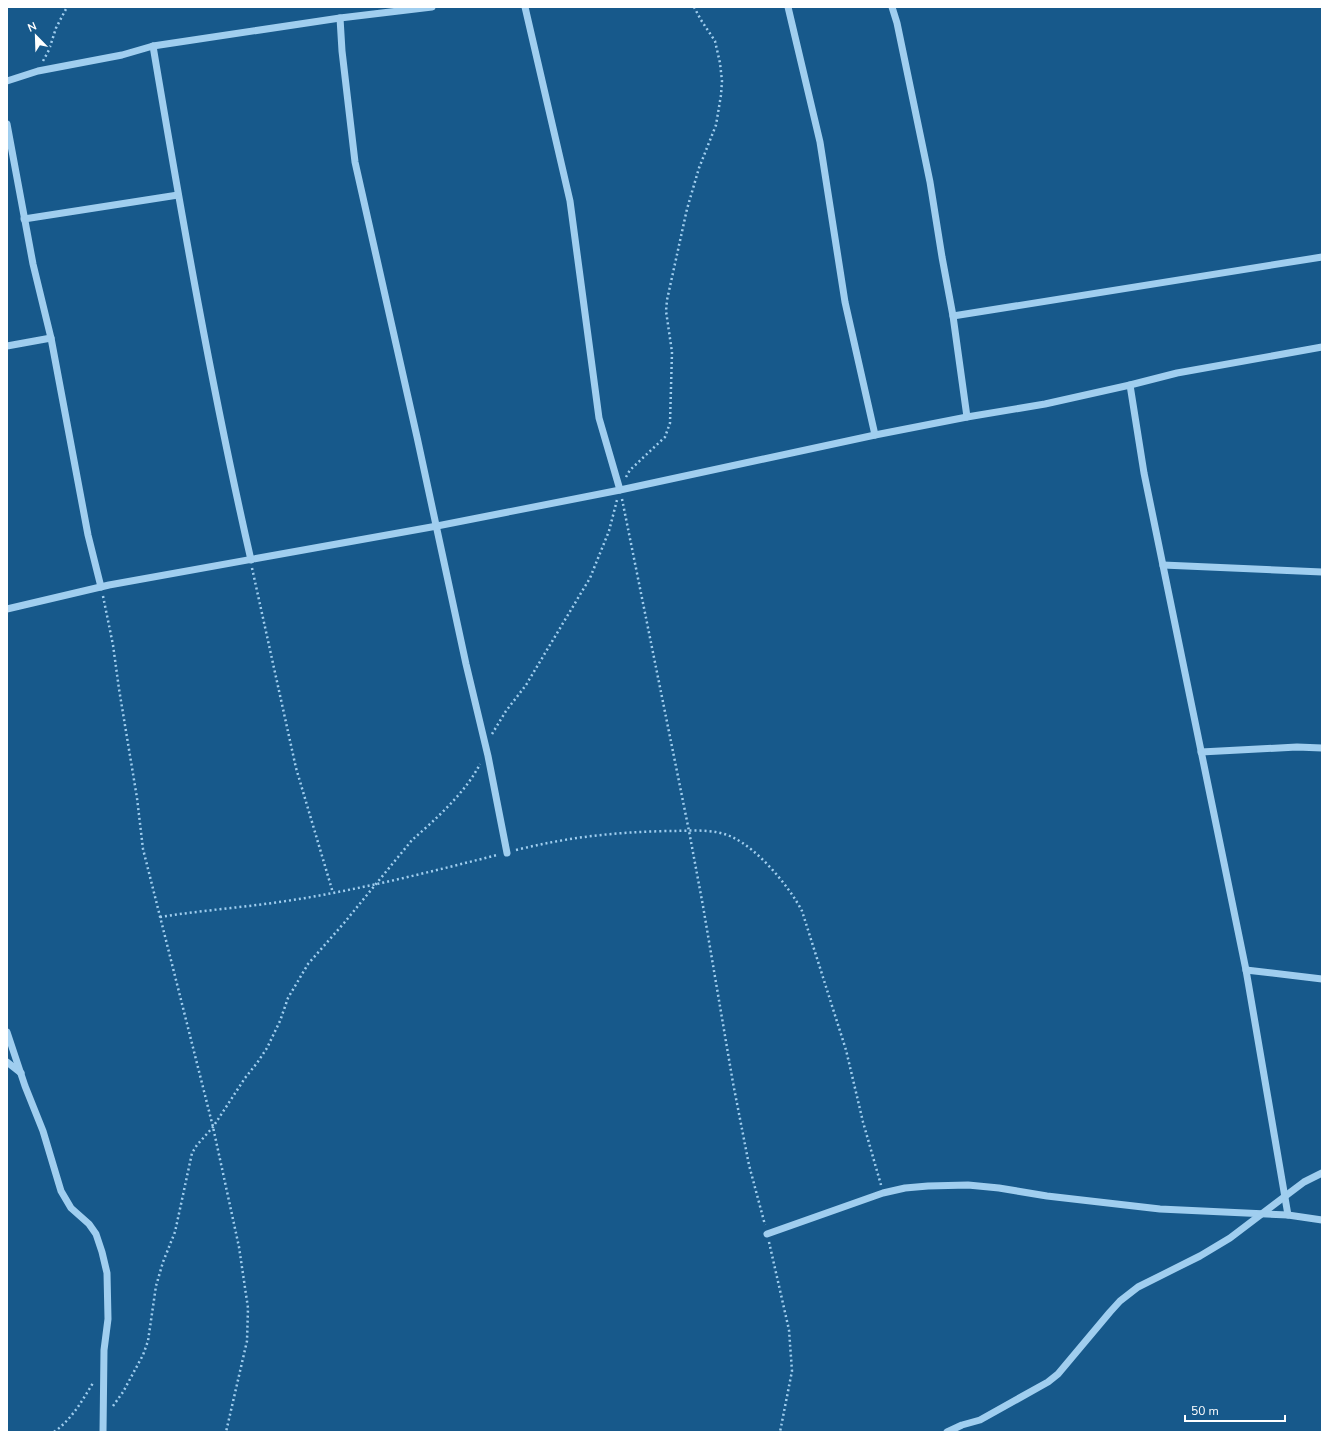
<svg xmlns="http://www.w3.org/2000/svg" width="1329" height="1439" font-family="'Nunito Sans',sans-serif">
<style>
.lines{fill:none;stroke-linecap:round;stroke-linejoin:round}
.path{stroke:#a0ceef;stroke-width:2.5;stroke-dasharray:2 3;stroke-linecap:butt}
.minor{stroke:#a0ceef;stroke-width:7}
</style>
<rect width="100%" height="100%" fill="#17598b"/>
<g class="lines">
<g class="path">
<path d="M43,61l6,-11 7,-22 11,-21"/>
<path d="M626,477l4,-7 35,-33 5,-14 2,-71 -6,-41 1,-11 20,-91 12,-41 17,-43 5,-30 1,-14 -2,-18 -5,-22 -14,-21 -7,-13"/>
<path d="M622,499l67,332 14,75 30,177 16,82 16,60"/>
<path d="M252,568l44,200 37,125"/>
<path d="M103,596l10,49 6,44 18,109 6,51 70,278 26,120 9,61 -1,33 -21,91"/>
<path d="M492,734l14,-23 20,-26 64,-107 19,-47 8,-31"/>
<path d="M516,850c53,-13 99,-18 153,-19 21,0 44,-3 63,6 26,12 57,49 70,74l44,139 17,72 18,63"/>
<path d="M160,917c44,-7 89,-10 133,-17 69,-11 137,-28 204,-45"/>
<path d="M769,1242l20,88 3,41 -12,61"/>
<path d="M113,1406l10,-14 20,-37 5,-14 8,-55 7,-24 12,-30 17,-79 5,-8 16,-18 32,-49 12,-15 10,-15 13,-27 8,-23 20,-34 36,-41 68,-83c23,-20 54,-48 68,-76"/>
<path d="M54,1432c18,-13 28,-31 39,-49"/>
</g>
<g class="minor">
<path d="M525,7l45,194 29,217 21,72"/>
<path d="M788,7l32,135 25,160 30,133"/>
<path d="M892,7l5,16 33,159 12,75 11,59 14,101"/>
<path d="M340,18l2,33 13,111 62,275 49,227 22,92 19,97"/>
<path d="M153,46c29,172 59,344 98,514"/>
<path d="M7,81l31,-10 84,-16 31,-9 187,-28 92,-11"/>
<path d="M7,124l26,140 18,74 37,197 13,52"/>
<path d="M24,219l154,-24"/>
<path d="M953,316l369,-59"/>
<path d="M7,346l44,-8"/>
<path d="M1130,385l14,88 102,497 42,245"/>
<path d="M1163,565l159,7"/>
<path d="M7,609l102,-24 328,-59 183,-36 255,-55 92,-18 78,-13 85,-19 47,-12 145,-26"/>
<path d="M1201,752l96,-5 25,1"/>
<path d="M1246,970l76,9"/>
<path d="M7,1032l18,54 18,45 18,60 10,17 18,16 7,10 6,18 5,21 1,46 -4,31 -1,82"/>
<path d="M7,1062l14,11"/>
<path d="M767,1234l116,-41 22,-5 23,-2 40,-1 31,3 48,8 113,13 128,6 34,5"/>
<path d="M947,1432l15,-7 18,-5 68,-38 10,-8 52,-62 10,-11 18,-14 62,-31 30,-18 74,-56 18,-9"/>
</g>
</g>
<rect width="1329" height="1439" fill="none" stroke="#ffffff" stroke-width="16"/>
<g transform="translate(36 36) rotate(337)" stroke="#17598b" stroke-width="3" paint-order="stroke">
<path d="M0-3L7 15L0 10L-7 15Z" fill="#ffffff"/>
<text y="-6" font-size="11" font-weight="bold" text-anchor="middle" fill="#ffffff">N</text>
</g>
<path d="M1185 1415v6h100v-6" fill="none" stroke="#ffffff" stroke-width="2"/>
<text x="1191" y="1415" font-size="12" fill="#ffffff" stroke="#17598b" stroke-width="3" paint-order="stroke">50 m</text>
</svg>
